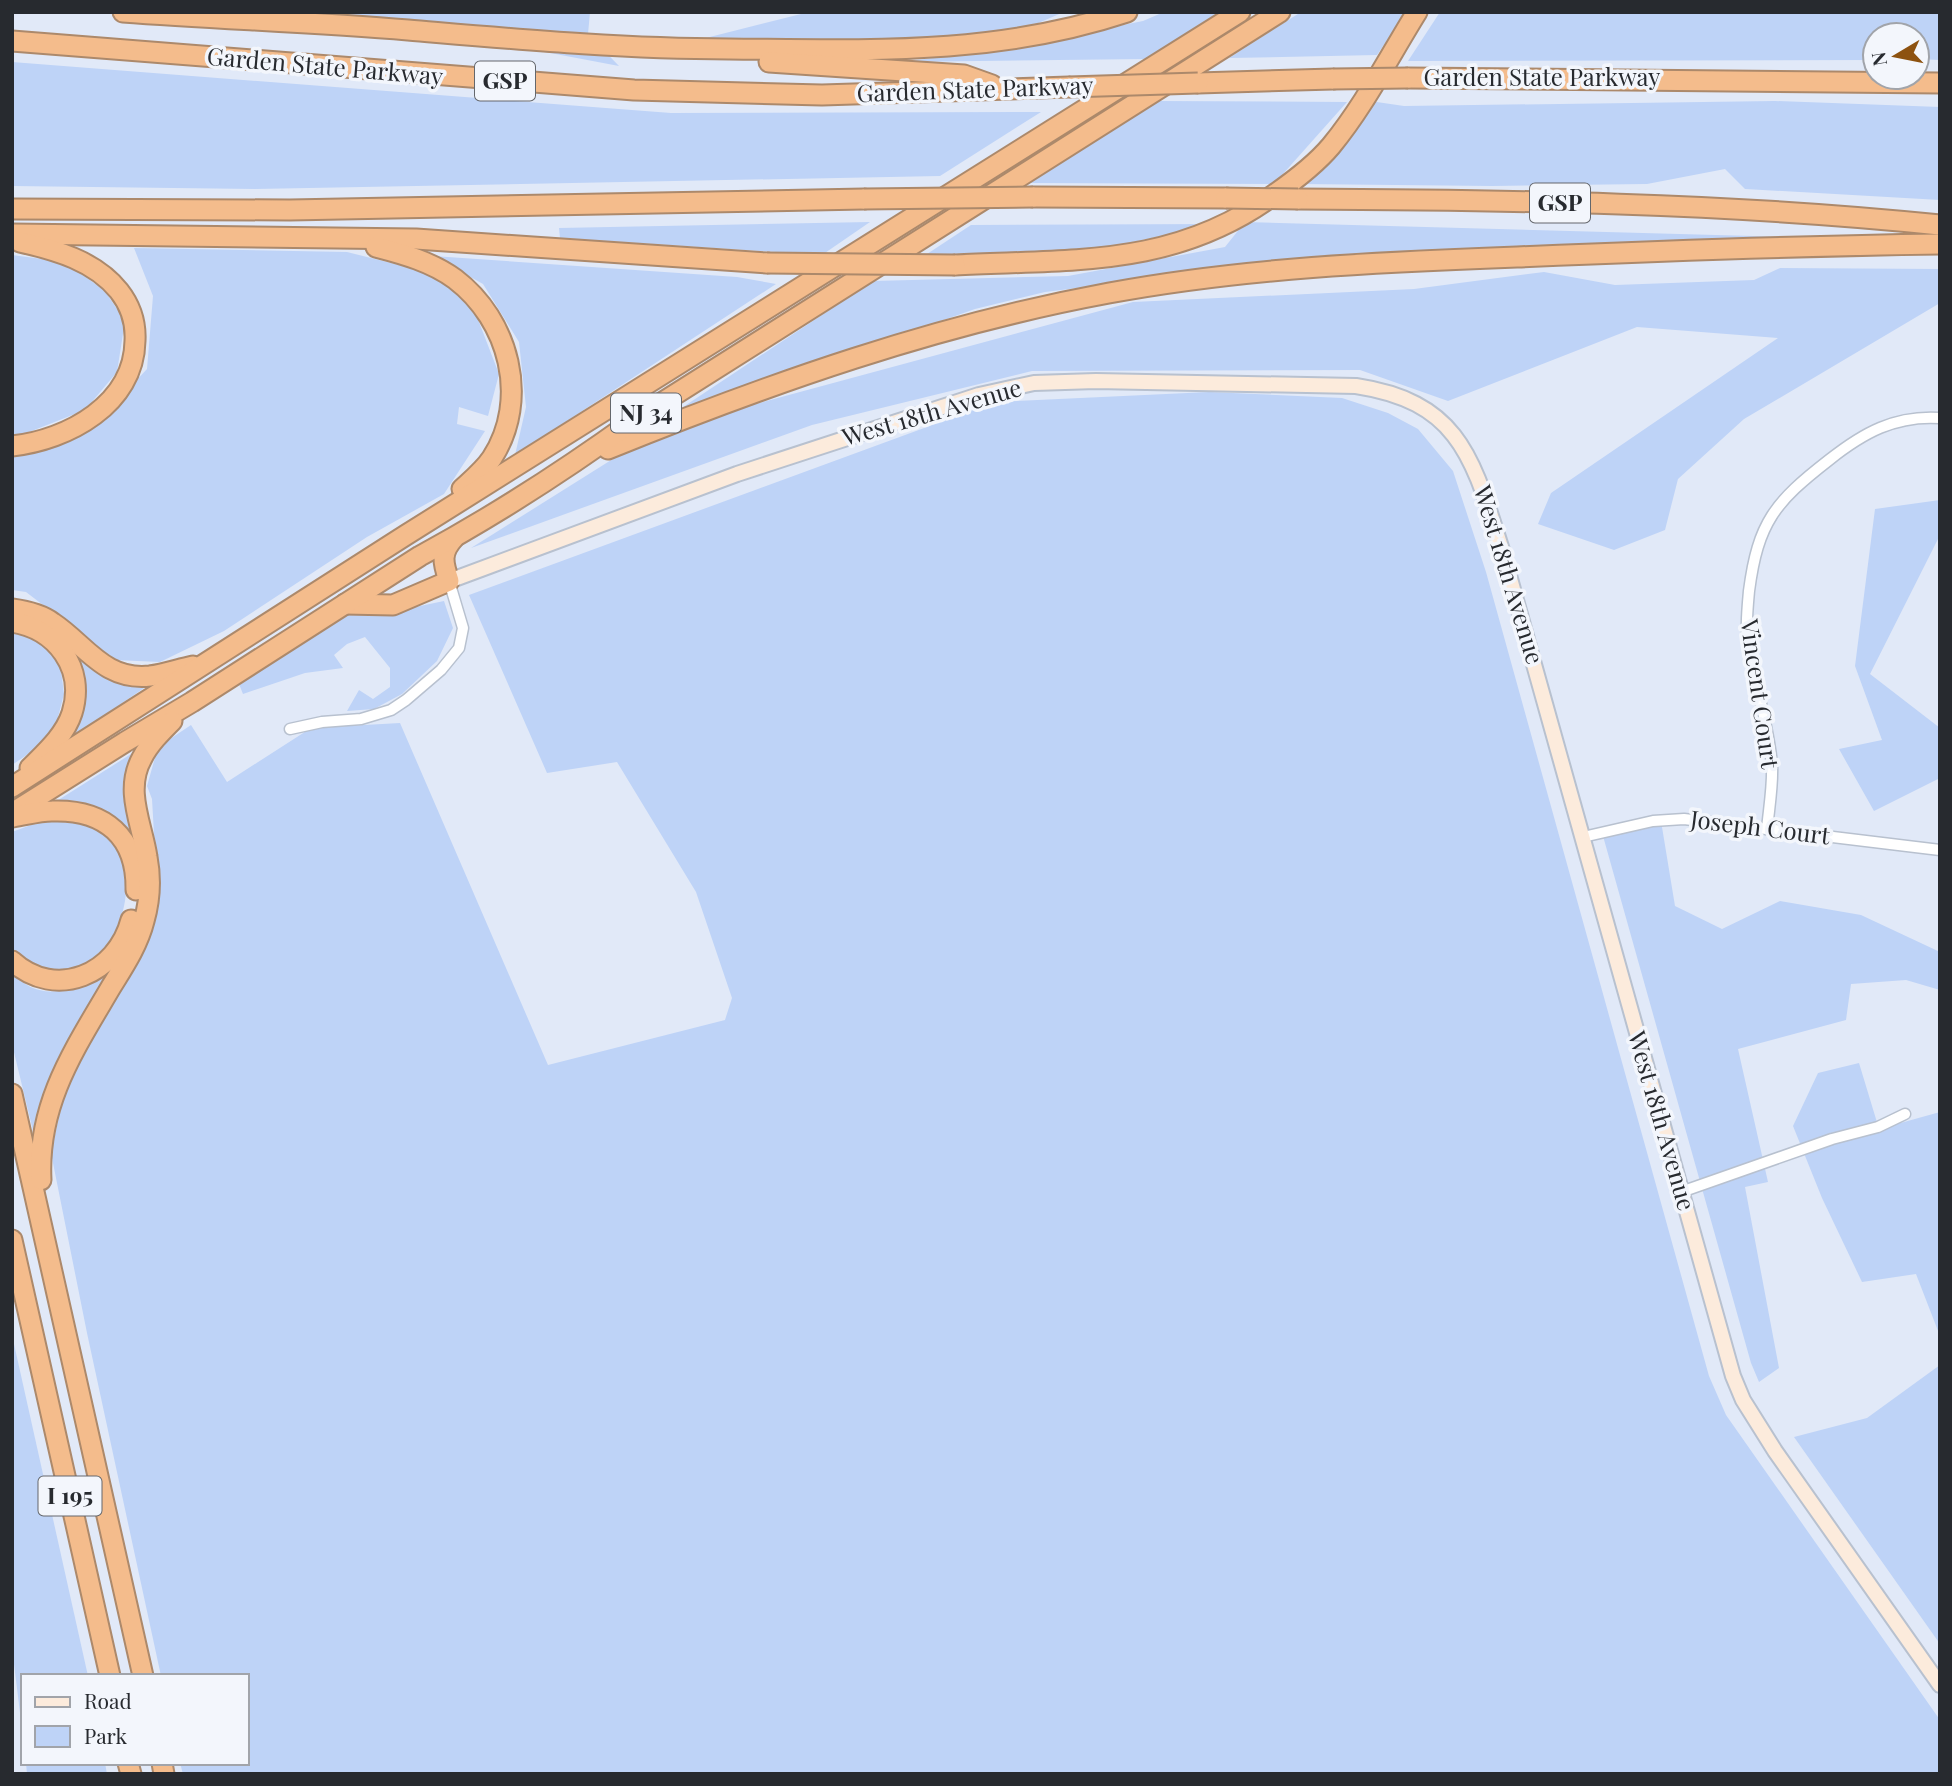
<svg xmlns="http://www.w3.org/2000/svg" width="1952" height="1786" font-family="'Playfair Display',serif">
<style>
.green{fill:#bed3f7}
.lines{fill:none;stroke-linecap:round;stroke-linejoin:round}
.street-casing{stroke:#b8c1cf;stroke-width:13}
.secondary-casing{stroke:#b8c1cf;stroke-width:18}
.highway-casing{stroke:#ac896b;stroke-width:23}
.street{stroke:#fff;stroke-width:10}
.secondary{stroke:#fcebdc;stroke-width:14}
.highway{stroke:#f4bc8c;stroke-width:19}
.highway-bridge-casing{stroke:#ac896b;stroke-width:23;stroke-linecap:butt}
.highway-bridge{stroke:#f4bc8c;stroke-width:19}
.labels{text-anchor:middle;stroke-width:7;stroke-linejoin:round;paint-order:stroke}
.shield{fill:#f3f6fc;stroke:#64676c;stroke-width:2}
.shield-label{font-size:23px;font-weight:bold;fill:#272a2f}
.street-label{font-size:24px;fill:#272a2f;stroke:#f3f6fc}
</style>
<rect width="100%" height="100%" fill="#e1e9f8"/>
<g class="green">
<path d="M333,12h257l-2,22 31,32z"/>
<path d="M809,12h255l-35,15 -60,8 -170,10 -109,-3z"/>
<path d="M1164,12h57l-75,47 -247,3 94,-11 150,-30z"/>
<path d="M1301,12h105l-29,43 -148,3z"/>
<path d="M1440,12h500v48l-23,-1v-24h-42v25l-467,1z"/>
<path d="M12,62l659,51 370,-1 -101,64 -685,13 -243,-3z"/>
<path d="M1155,101l192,1 -73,82 -244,-1z"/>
<path d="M1370,101l34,5 371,-5 165,6v93l-195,-11 -20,-20 -78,15 -155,2 -192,-2z"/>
<path d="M870,222l-48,33 -262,-17 -1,-10z"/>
<path d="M1245,222l542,15 -589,36 -153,19 -70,17 -307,108 205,-136 195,-5 157,-29z"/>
<path d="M1217,224l-126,27 -170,7 50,-33z"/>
<path d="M134,248l213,4 84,21 43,36 25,65 -11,42 -29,-9 -2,17 28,7 -41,63 -77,43 -143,94 -64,31 -45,-2 -89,-68 -14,-2v-134l46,-10 31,-15 58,-62 6,-73z"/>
<path d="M12,255l53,7 40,29 20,30 -8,51 -32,38 -66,26h-7z"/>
<path d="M433,256l304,21 39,7 -261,171 11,-48 -7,-65 -36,-58z"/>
<path d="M1780,268l160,1v34l-196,116 -66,60 -13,51 -51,20 -76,-26 13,-31 227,-155 -141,-11 -189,74 -88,-31 -328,1 -220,54 -341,123 188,-118 474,-128 281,-13 130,-17 71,13 139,-5z"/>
<path d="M1209,392l133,6 46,15 30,16 35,42 33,101 223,804 17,39 214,305v54h-1757l-3,-11h67v-87h-86l-74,-343 -36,-180 16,-73 82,-140 8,-54 -5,-87 -5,-13 11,-39 33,-22 36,57 84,-54 89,-5 148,342 177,-45 7,-22 -36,-106 -79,-130 -70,11 -78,-178 526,-193z"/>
<path d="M1940,500v35l-70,139 70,54v50l-66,33 -35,-62 43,-9 -27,-74 20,-157z"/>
<path d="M444,601l9,27 -16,33 -35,33 -28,15 -27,2 12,-21 14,9 17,-12v-19l-25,-31 -18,7 -13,11 9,13 -38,5 -62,21 -4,-10 115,-75 23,6z"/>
<path d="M12,631l23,5 25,26 4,32 -8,31 -22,25 -22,15z"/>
<path d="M70,648l35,31 45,5 -79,54 9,-29z"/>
<path d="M139,749l-15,36 2,25 10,41 -84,-47z"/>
<path d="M71,820c9,3 22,5 31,10 4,2 7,8 10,12 38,46 -5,149 -71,127 -12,-4 -20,-6 -29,-14v-123l27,-10z"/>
<path d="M1661,821l14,85 47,23 58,-28 81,14 79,37v38l-34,-10 -55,4 -5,36 -108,29 30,133 -23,5 34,181 -20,14 -8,-19 -148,-527z"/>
<path d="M112,965l-43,80 -35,90 -22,-91v-72c30,36 70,15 100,-7z"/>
<path d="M1859,1063l20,66 61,-17v224l-24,-62 -54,8 -40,-84 -29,-72 25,-53z"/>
<path d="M12,1335l76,341h-65v61l-11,-89z"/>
<path d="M1940,1365v279l-146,-207 73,-19z"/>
<path d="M26,1763h79l2,11h-80z"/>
</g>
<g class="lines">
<g class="street-casing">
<g id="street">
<path d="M290,729l32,-7 39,-3 30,-9 15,-10 35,-30 18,-22 4,-20 -14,-47"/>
<path d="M1767,829c2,-21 6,-43 5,-64 -3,-37 -15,-74 -22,-110 -5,-22 -3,-42 -1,-64 9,-69 26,-89 80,-131 34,-27 66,-45 111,-42"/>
<path d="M1583,837l70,-16 31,-2 256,31"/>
<path d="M1681,1192l151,-53 46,-12 27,-13"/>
</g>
</g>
<g class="secondary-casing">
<path id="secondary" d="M449,581l288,-107 242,-79 55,-12 62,-2 260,5c105,16 117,74 146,164l231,826 10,24 32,51 165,234"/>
</g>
<g class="highway-casing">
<g id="highway">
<path d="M123,12c95,7 190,10 285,18 107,9 214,19 321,19 138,1 265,7 398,-37"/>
<path d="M12,41l622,49 188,5 247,-8"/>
<path d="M769,62l195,13 28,10"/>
<path d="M1408,78l532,5"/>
<path d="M1198,83l135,-4"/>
<path d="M1033,197l193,1"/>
<path d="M1298,199c214,1 429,4 642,26"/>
<path d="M12,209l278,1 574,-11"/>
<path d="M12,234l404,5 351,24"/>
<path d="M376,247c27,7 56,15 79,32 54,41 75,120 37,179 -8,12 -19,21 -30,31"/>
<path d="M955,265c117,-6 220,3 320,-71 20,-14 40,-29 56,-48 33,-40 58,-89 86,-134"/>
<path d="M12,446c56,-6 122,-42 123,-105 1,-18 -5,-36 -16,-50 -24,-30 -63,-41 -99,-49"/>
<path d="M608,449c163,-66 328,-124 501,-156 135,-25 271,-31 408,-36 141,-6 282,-11 423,-13"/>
<path d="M345,604l48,1 56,-24c-6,-18 -9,-28 5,-43"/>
<path d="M12,609c15,2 29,5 41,14 33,22 51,58 97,53 14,-2 29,-7 43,-10"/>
<path d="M12,622c44,7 74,46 60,91 -7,22 -26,39 -42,55"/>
<path d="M12,787l394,-252 834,-523"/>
<path d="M12,813l113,-71 67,-40 228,-146c74,-40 145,-86 213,-135l647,-409"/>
<path d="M13,817c13,-2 26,-6 39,-6 53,-2 85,26 84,79"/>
<path d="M12,961c44,40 105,13 119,-41"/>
<path d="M12,1094l131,582"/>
<path d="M41,1180c-4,-76 33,-130 70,-193 13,-21 27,-42 33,-66 6,-21 7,-43 3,-64 -5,-33 -23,-67 -5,-99 7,-14 19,-26 30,-37"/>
<path d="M12,1240l98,436"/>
<path d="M128,1763l3,11"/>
<path d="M162,1763l2,11"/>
</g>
</g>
<use href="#street" class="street"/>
<use href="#secondary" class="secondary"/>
<use href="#highway" class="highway"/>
<g class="highway-bridge-casing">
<g id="highway-bridge">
<path d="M1333,79l75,-1"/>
<path d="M1069,87l129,-4"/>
<path d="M1226,198l72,1"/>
<path d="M864,199l169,-2"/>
<path d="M767,263l188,2"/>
</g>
</g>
<use href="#highway-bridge" class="highway-bridge"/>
</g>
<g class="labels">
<g class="shield">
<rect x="475" y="61.5" width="60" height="39" rx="5"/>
<rect x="1530" y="183.5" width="60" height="39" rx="5"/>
<rect x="611" y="393.5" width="70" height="39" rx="5"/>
<rect x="38.5" y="1476.5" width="63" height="39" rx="5"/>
</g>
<g class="shield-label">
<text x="505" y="89">GSP</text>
<text x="1560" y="211">GSP</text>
<text x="646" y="421">NJ 34</text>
<text x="70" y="1504">I 195</text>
</g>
<g class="street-label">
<text transform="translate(325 67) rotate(5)" y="8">Garden State Parkway</text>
<text x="1542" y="86">Garden State Parkway</text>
<text transform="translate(975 90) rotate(-2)" y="8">Garden State Parkway</text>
<text transform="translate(932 413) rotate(-16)" y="8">West 18th Avenue</text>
<text transform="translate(1508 575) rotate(73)" y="8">West 18th Avenue</text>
<text transform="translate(1759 694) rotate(82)" y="8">Vincent Court</text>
<text transform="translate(1760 828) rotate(7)" y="8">Joseph Court</text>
<text transform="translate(1661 1121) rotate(74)" y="8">West 18th Avenue</text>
</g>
</g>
<rect width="1952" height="1786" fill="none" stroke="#272a2f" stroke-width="28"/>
<rect x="21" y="1674" width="228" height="91" fill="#f3f6fc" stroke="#a1a4aa" stroke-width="2"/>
<rect x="35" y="1697" width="35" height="10" fill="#fcebdc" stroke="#a1a4aa" stroke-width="2"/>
<text x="84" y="1709" font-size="21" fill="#272a2f">Road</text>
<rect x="35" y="1726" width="35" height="21" fill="#bed3f7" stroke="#a1a4aa" stroke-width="2"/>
<text x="84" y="1744" font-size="21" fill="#272a2f">Park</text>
<g transform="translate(1896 56) rotate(260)"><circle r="33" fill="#f3f6fc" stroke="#a1a4aa" stroke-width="2"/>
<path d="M0-5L12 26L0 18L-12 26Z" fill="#8d5210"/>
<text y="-10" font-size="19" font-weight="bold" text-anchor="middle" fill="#272a2f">N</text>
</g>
</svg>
